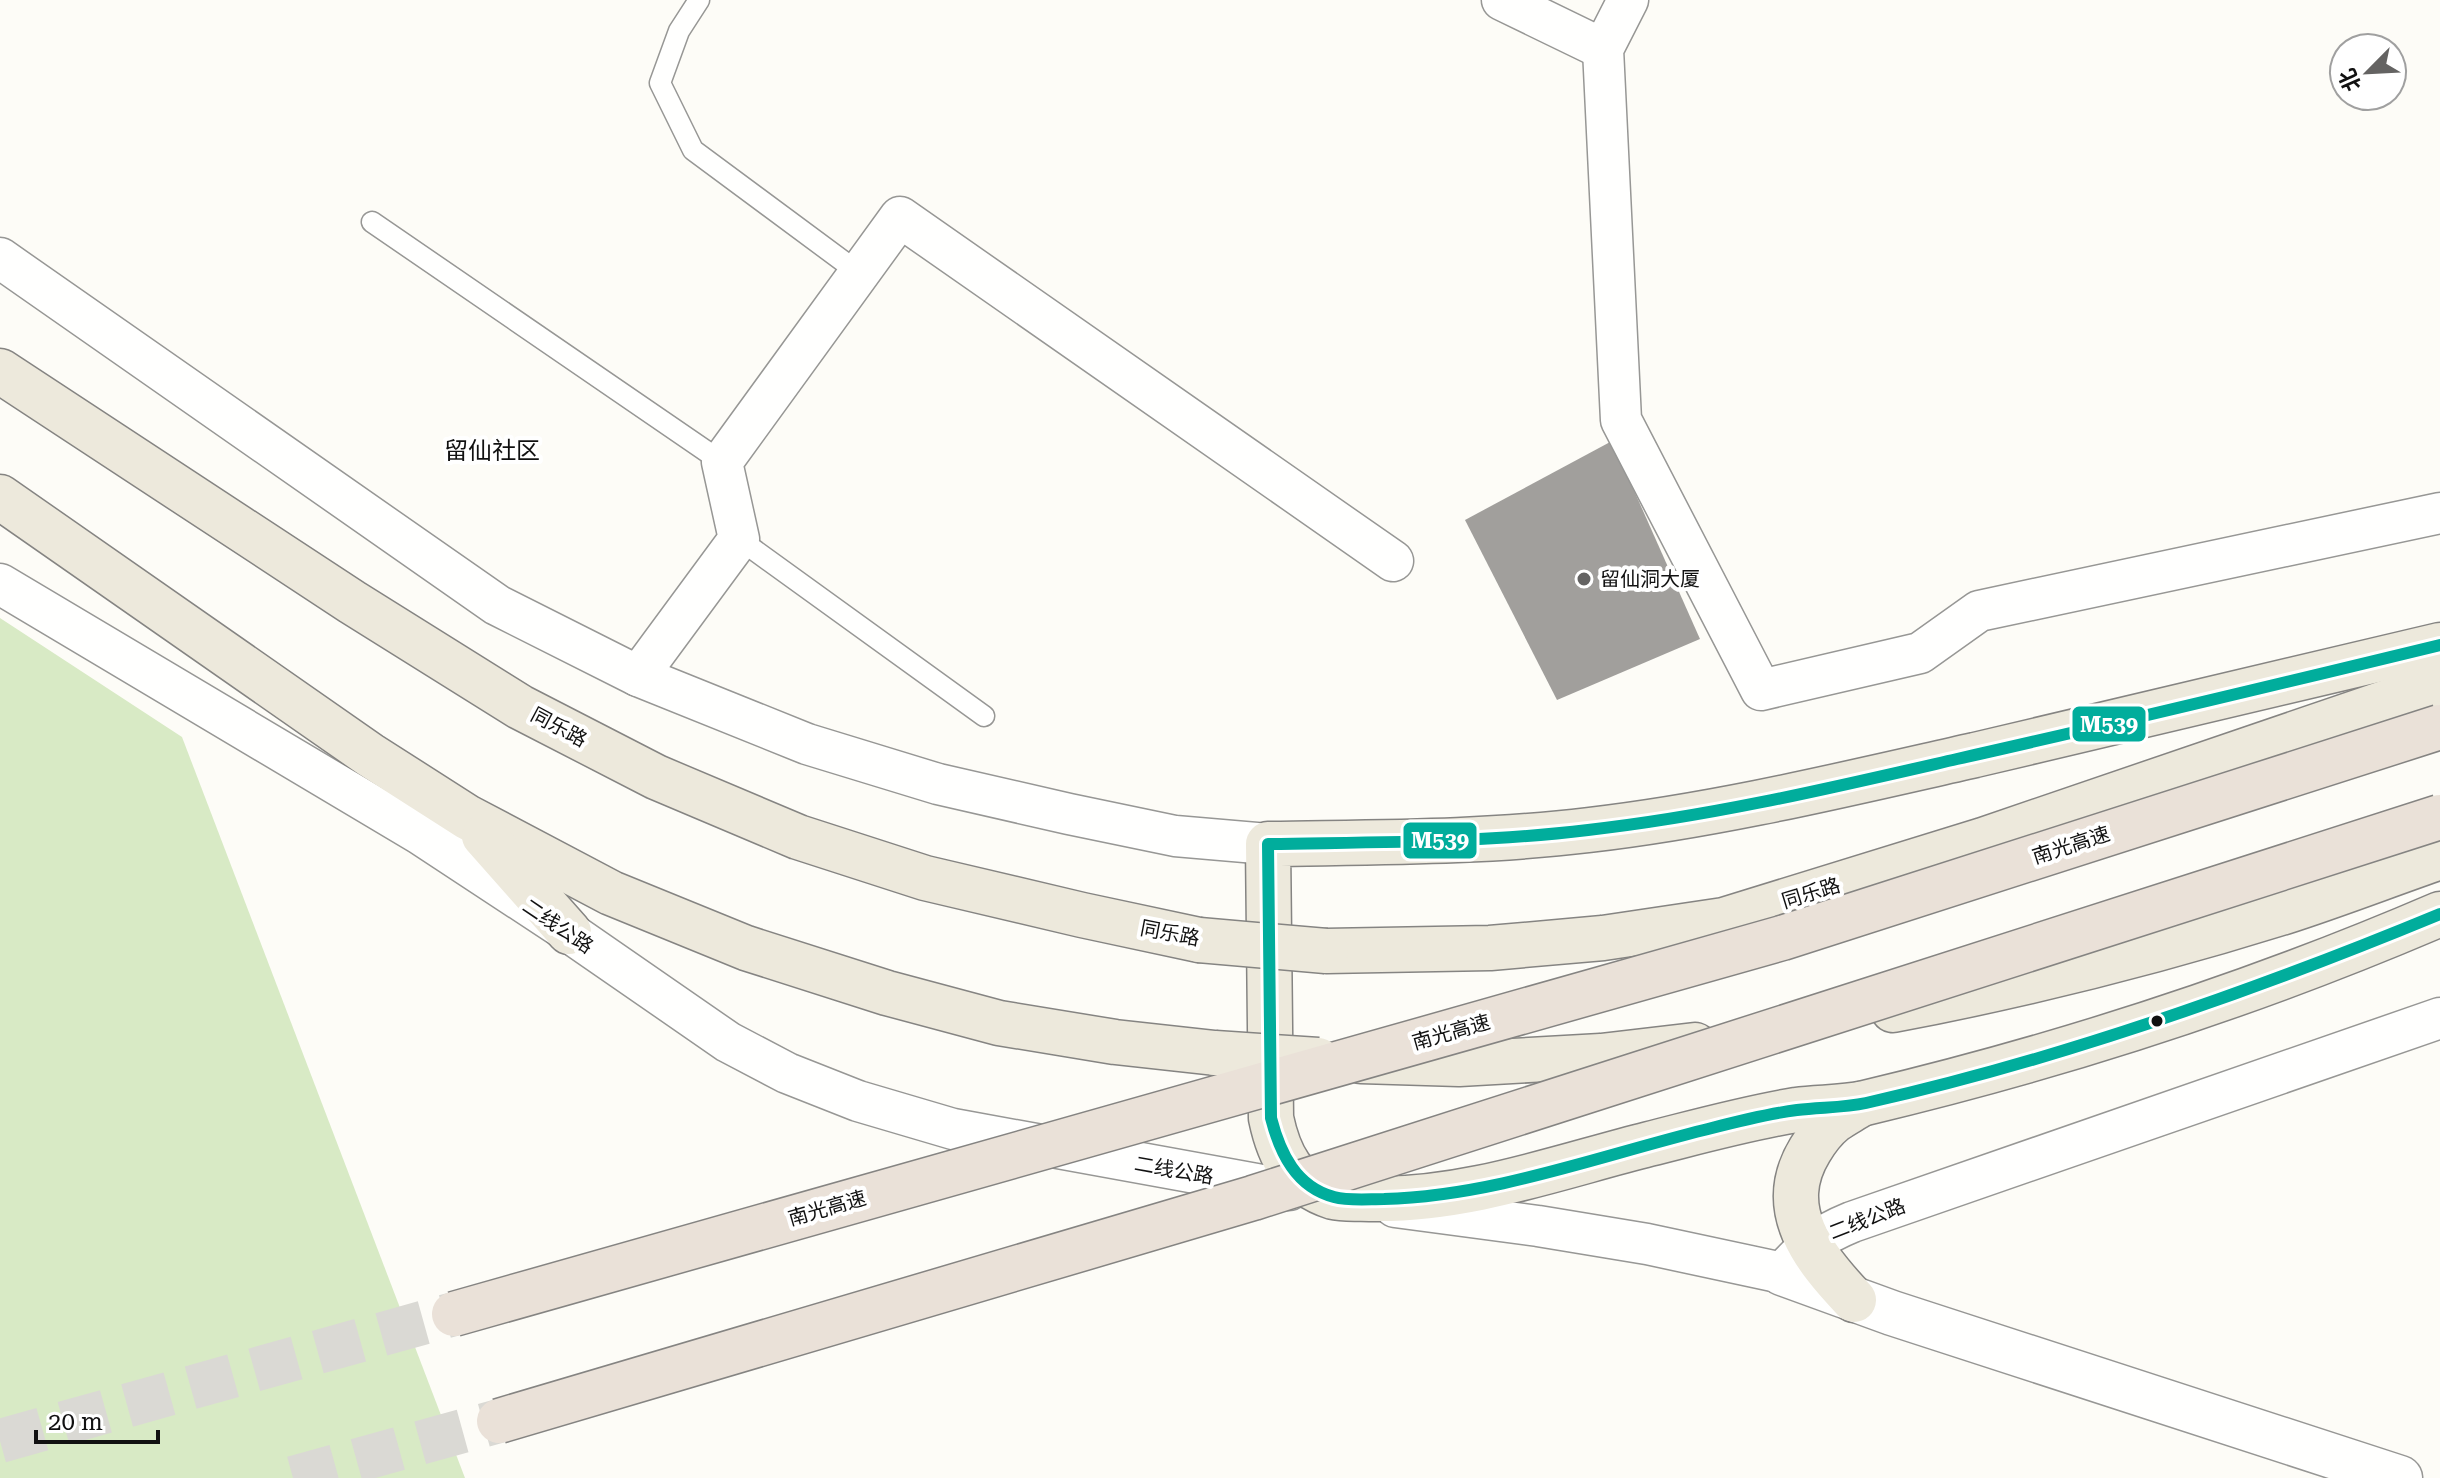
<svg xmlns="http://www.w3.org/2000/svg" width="2440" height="1478" font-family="'Roboto Serif','Noto Sans SC',serif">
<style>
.forest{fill:#d8eac5}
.building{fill:#a19f9c}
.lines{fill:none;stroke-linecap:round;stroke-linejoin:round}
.motorway-tunnel{stroke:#dad9d4;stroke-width:44;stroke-dasharray:44 22;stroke-linecap:butt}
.service-casing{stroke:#979795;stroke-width:23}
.minor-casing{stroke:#979795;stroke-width:43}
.tertiary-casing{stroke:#979795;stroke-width:47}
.primary-casing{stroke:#858482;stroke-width:47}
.service{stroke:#fffffe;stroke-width:20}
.minor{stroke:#fffffe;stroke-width:40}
.tertiary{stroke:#fffffe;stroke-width:44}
.primary{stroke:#ede9dc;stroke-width:44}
.primary-bridge-casing{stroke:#858482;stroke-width:47;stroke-linecap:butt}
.motorway-bridge-casing{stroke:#858482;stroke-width:47;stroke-linecap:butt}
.primary-bridge{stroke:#ede9dc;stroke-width:44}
.motorway-bridge{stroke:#eae1d8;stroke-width:44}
.bus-1-casing{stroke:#fff;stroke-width:18}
.bus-1{stroke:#01ad9c;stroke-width:12}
.poi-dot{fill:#646362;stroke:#fff;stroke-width:3}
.bus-dot{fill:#111;stroke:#fff;stroke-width:3}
.labels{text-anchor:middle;stroke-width:8;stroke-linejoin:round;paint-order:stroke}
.poi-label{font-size:20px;fill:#111;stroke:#fff;text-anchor:start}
.street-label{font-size:20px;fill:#111;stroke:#fff}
.quarter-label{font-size:24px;fill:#111;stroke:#fff}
.line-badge{stroke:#fff;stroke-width:3}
.badge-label{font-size:22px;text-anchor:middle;font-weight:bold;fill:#fff}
</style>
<rect width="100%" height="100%" fill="#fdfcf7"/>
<path class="forest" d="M0,618l182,119 283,741h-465z"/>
<path class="building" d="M1612,441l88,198 -143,61 -92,-180z"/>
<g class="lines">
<g class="motorway-tunnel">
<path d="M0,1441l454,-127"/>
<path d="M293,1478l206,-57"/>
</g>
<g class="service-casing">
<g id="service">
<path d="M699,0l-20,31 -19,52 33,67 166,123"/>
<path d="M372,222l350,240"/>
<path d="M739,539l245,177"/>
</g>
</g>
<g class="minor-casing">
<g id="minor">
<path d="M1502,0l101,49"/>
<path d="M1628,0l-25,49 18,371 140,270 159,-37 59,-42 461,-98"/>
<path d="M0,258l497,347 141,71 169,68 131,40 131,30 106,22 93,8"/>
<path d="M0,584l420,250 149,98 159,110 59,31 71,28 95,28 336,61"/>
<path d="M638,676l101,-137 -17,-77 178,-245 493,344"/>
<path d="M1395,1207l143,19 109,18 135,29c24,-26 36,-37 70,-51l588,-204"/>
</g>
</g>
<g class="tertiary-casing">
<path id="tertiary" d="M1782,1273l110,40 508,165"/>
</g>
<g class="primary-casing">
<g id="primary">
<path d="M0,371l352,231 168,105 136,70 142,60 127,41 157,37 117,25"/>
<path d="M0,497l370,258 97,62 144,76 135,55 141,45 112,30 116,19 100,11"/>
<path d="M2440,645c-155,38 -310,74 -465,110 -129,29 -256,60 -386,75 -107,13 -214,12 -321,14l3,274c8,38 22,66 62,79 12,3 26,1 38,2 95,2 187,-32 278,-55 48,-12 98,-26 147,-34 23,-3 47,-2 69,-7 197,-47 389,-109 575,-189"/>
<path d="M484,836l85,96"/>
<path d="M1326,951l164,-3 113,-10 121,-18 259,-80 457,-156"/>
<path d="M1893,1010c132,-25 263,-58 391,-98 53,-17 104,-37 156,-55"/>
<path d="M1361,1061l98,3 142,-8 94,-11"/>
<path d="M1854,1300c-40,-42 -80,-91 -44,-150 6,-10 14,-21 24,-29 8,-6 18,-11 27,-17"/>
</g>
</g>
<use href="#service" class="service"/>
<use href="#minor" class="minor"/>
<use href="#tertiary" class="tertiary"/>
<use href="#primary" class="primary"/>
<g class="primary-bridge-casing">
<g id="primary-bridge">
<path d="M1199,940l127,11"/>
<path d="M1215,1053l103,7"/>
</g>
</g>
<g class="motorway-bridge-casing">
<g id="motorway-bridge">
<path d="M454,1314l1328,-376 658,-211"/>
<path d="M499,1421l754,-223 1187,-381"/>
</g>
</g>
<use href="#primary-bridge" class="primary-bridge"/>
<use href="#motorway-bridge" class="motorway-bridge"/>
<g class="bus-1-casing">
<path id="bus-1" d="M2440,645c-161,39 -322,78 -483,114 -122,28 -244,57 -369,71 -106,13 -213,12 -320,14l3,274c9,35 25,69 63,79 15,4 34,2 50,2 109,-3 215,-43 320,-69 31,-8 61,-16 93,-20 22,-3 46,-2 69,-7 196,-44 388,-112 574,-189"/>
</g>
<use href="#bus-1" class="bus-1"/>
</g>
<circle class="poi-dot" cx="1584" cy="579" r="8"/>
<circle class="bus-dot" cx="2157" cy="1021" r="7"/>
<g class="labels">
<g class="poi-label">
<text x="1600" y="586">留仙洞大厦</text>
</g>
<g class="street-label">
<text transform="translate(559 727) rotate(28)" y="7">同乐路</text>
<text transform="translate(2071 845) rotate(-18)" y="7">南光高速</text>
<text transform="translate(1811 893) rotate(-17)" y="7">同乐路</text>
<text transform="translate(558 926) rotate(34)" y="7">二线公路</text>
<text transform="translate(1170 933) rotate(11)" y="7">同乐路</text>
<text transform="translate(1451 1032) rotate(-16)" y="7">南光高速</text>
<text transform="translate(1174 1170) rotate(10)" y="7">二线公路</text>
<text transform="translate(827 1208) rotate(-16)" y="7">南光高速</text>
<text transform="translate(1867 1219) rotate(-21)" y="7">二线公路</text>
</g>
<g class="quarter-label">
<text x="492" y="459">留仙社区</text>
</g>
</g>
<g class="line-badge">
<rect x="2071" y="705" width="76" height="38" rx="8" fill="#01ad9c"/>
<rect x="1402" y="821" width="76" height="39" rx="8" fill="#01ad9c"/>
</g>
<g class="badge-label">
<text x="2109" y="732">M539</text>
<text x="1440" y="848">M539</text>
</g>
<g transform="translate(2368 72) rotate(246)"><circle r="38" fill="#ffffff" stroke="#a0a0a0" stroke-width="2"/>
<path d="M0-6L14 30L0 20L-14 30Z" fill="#646362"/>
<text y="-12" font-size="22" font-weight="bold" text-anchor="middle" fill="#111111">北</text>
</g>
<path d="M36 1430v12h122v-12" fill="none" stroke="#111111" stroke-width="4"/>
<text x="48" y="1430" font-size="24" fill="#111111" stroke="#ffffff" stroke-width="6" paint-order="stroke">20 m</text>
</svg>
